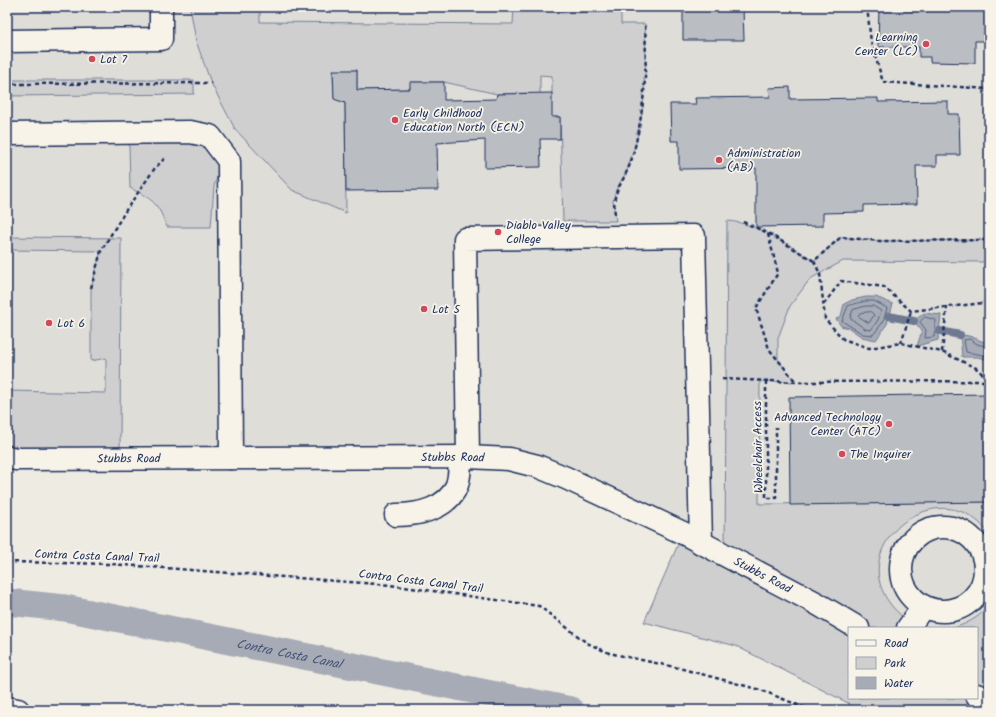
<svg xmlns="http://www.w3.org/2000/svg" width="996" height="717" font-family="Kalam,sans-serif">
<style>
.built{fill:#deddd8}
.green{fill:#cfcfcf;stroke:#757f96;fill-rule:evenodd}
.water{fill:#a6abb5;stroke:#6e7992}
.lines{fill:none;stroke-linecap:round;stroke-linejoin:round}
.shore{stroke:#536181;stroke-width:1}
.stream{stroke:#6e7992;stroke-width:8}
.canal{stroke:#a6abb5;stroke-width:27}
.building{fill:#babdc2;stroke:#1b2f5e}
.minor-casing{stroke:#1b2f5e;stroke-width:25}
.path{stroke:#1b2f5e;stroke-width:2.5;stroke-dasharray:4 3;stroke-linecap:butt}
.minor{stroke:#f7f3e8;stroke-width:22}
.poi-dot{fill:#d1495b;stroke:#f7f3e8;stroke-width:1.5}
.labels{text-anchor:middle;stroke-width:3.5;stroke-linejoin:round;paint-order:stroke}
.poi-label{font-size:12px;fill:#1b2f5e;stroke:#f7f3e8;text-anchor:start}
.street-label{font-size:12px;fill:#1b2f5e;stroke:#f7f3e8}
.water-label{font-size:13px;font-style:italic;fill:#455478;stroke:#f7f3e8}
</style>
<rect width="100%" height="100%" fill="#eeebe2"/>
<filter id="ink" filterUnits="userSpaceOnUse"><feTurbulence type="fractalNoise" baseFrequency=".025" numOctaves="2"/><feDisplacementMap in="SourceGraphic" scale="8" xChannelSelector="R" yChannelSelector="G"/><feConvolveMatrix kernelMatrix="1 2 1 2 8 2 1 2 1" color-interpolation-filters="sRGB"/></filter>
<g filter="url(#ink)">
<path class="built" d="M7,7h982v695l-12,-74h-122l-318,-162 -530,-9z"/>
<g class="green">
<path d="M190,7h70v15l253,2 1,-17h46v6l61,-1v12h24l1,36 -3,47 -7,36 -9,28 -11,19 -3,11 3,20h-53l-3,-104 -32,1v-25l-31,1 -53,-12h-33l-1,7 -53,1v-20l-24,1 1,27 11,5 1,110 -54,-23 -57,-61 -24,-46 -15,-42zM540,75l12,1v18h-12z"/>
<path d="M7,80h187v14l-187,2z"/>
<path d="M200,142l23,18 -9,26 -3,41h-44c-10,-25 -13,-27 -37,-39l-1,-45z"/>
<path d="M727,221c32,2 60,24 87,40l27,-24 38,4 110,-1v22l-146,-1 -33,18 -20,27 -12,32v22l18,22 -36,-1 -1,123 230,-2v32c-46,-66 -146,9 -98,71 9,11 21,20 35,23h-77v70h128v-70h-23c14,-5 27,-11 35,-24v106h-134l-7,-7 -112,-57 -92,-24 39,-89 42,23z"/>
<path d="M7,237l114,1 -1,221 -113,-2v-66l99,2v-35l-15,3v-73l10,-37 -94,-1z"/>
</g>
<g class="water">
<path d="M866,297h10l17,7 -6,20 -11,16 -14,-3 -13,-9 -8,-2 -5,-7 5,-3 3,-12 8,-4z"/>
<path d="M924,313l17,2 -3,25 -21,6 5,-15 -8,-10z"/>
<path d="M960,335c14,0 17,6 29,8v17l-12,-3h-15z"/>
</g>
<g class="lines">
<g class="shore">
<path d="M866,301h8l13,7 -4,14 -10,13 -10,-1 -21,-13 6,-15z"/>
<path d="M866,306h7l8,5 -3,9 -7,10 -6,-1 -15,-11 3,-8z"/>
<path d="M871,312l3,3 -5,8 -11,-7 2,-3z"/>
<path d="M925,317l11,3 -2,17 -9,1 1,-8 -6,-8z"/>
<path d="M989,347l-12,-3 -7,-5 -6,1 2,12 23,4"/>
</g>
<g class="stream">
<path d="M889,316l25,5"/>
<path d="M940,331l20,4"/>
</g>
<path class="canal" id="s1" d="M7,602l58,6 506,102"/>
</g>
<g class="building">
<path d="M683,7h60l1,33h-61z"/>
<path d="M879,7h108l-1,34h-11v22l-45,-1v-5h-11v-10h-41z"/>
<path d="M333,70h24v20l53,-1v-7h34v18l52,-1 1,-5 55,-1v24h8v22h-20l1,28 -56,1v-28l-48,3 1,47 -92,1 -1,-88 -11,-4z"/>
<path d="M790,87v12l88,-1v4l70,-1v13h11l1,41h-23v11h-21l1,38 -53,1v7l-41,1v13l-67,1v-59l-77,1v-28h-8l-1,-37h26l-1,-6 75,-1 -1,-9z"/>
<path d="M989,394v108l-199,3 -1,-108z"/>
</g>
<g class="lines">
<g class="minor-casing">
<g id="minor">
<path d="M7,41l154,-2v-32"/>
<path d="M7,134l183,-2 20,4 19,25 2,297"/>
<path id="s2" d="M7,457l9,2 452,-2 41,2 28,7 29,12 117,55 133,70 42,25"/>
<path d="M468,457l-3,-218 229,-3 7,307"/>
<path d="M396,515c22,0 52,-6 61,-30 3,-9 3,-18 3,-28"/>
<circle cx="943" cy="569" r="42"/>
<path d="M908,628l15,-21"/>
<path d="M977,695l12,7"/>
<path d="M7,708l11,2"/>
</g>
</g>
<g class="path">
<path d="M867,7l4,35 12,40 106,7"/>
<path d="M7,84l204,-1"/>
<path d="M615,214c-3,-21 4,-25 12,-43 4,-8 7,-19 9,-29 9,-39 11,-78 9,-118"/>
<path d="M743,222l25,11 46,28 27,-24 38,4 110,-1"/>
<path d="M768,234l10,39 -22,35 13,41 27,33"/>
<path d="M814,261l6,13 5,45 18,20 26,9 32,-5 41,9 34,16 13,12"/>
<path d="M91,288l10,-37 25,-41 29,-42 11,-11"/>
<path d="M824,304l17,-23 43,6 27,24 72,-8 6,-6"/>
<path d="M901,343l10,-32"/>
<path d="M942,352l5,-46"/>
<path d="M722,379l74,3 193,-1"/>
<path d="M766,381v117h10v-71"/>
<path d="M7,562l104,2 279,21 149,21 48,37 22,10 70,15 82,22 49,20"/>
</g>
<use href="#minor" class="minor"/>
</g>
</g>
<g class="poi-dot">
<circle cx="926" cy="44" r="4"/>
<circle cx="92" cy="59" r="4"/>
<circle cx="395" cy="120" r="4"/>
<circle cx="719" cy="160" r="4"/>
<circle cx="498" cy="232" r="4"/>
<circle cx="424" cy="309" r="4"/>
<circle cx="49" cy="323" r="4"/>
<circle cx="889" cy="424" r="4"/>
<circle cx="842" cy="454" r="4"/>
</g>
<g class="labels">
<g class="poi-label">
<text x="918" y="41" text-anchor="end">Learning<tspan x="918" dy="14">Center (LC)</tspan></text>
<text x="100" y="63">Lot 7</text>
<text x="403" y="117">Early Childhood<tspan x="403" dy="14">Education North (ECN)</tspan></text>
<text x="727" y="157">Administration<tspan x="727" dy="14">(AB)</tspan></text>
<text x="506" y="229">Diablo Valley<tspan x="506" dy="14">College</tspan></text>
<text x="432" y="313">Lot 5</text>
<text x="57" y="327">Lot 6</text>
<text x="881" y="421" text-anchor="end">Advanced Technology<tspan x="881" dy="14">Center (ATC)</tspan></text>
<text x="850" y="458">The Inquirer</text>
</g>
<g class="street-label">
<text transform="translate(758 447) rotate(-91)" y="4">Wheelchair Access</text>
<text dy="4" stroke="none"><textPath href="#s2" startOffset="122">Stubbs Road</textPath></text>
<text dy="4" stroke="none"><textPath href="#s2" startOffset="446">Stubbs Road</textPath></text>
<text transform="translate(97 556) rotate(2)" y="4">Contra Costa Canal Trail</text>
<text dy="4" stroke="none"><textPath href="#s2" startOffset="782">Stubbs Road</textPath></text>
<text transform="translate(421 581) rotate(7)" y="4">Contra Costa Canal Trail</text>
</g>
<g class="water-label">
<text dy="5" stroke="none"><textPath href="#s1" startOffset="287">Contra Costa Canal</textPath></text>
</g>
</g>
<rect width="996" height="717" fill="none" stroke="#f7f3e8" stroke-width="24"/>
<rect x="12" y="12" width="972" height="693" fill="none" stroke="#1b2f5e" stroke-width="1.5" filter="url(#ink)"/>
<rect x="848" y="627" width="130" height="72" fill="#f7f3e8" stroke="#9fa5b1"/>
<rect x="856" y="640" width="20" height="6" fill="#f7f3e8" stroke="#9fa5b1"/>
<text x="884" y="647" font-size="12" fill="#1b2f5e">Road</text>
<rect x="856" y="657" width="20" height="12" fill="#cfcfcf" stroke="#9fa5b1"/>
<text x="884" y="667" font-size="12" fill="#1b2f5e">Park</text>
<rect x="856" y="677" width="20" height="12" fill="#a6abb5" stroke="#9fa5b1"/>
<text x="884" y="687" font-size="12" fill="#1b2f5e">Water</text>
</svg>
